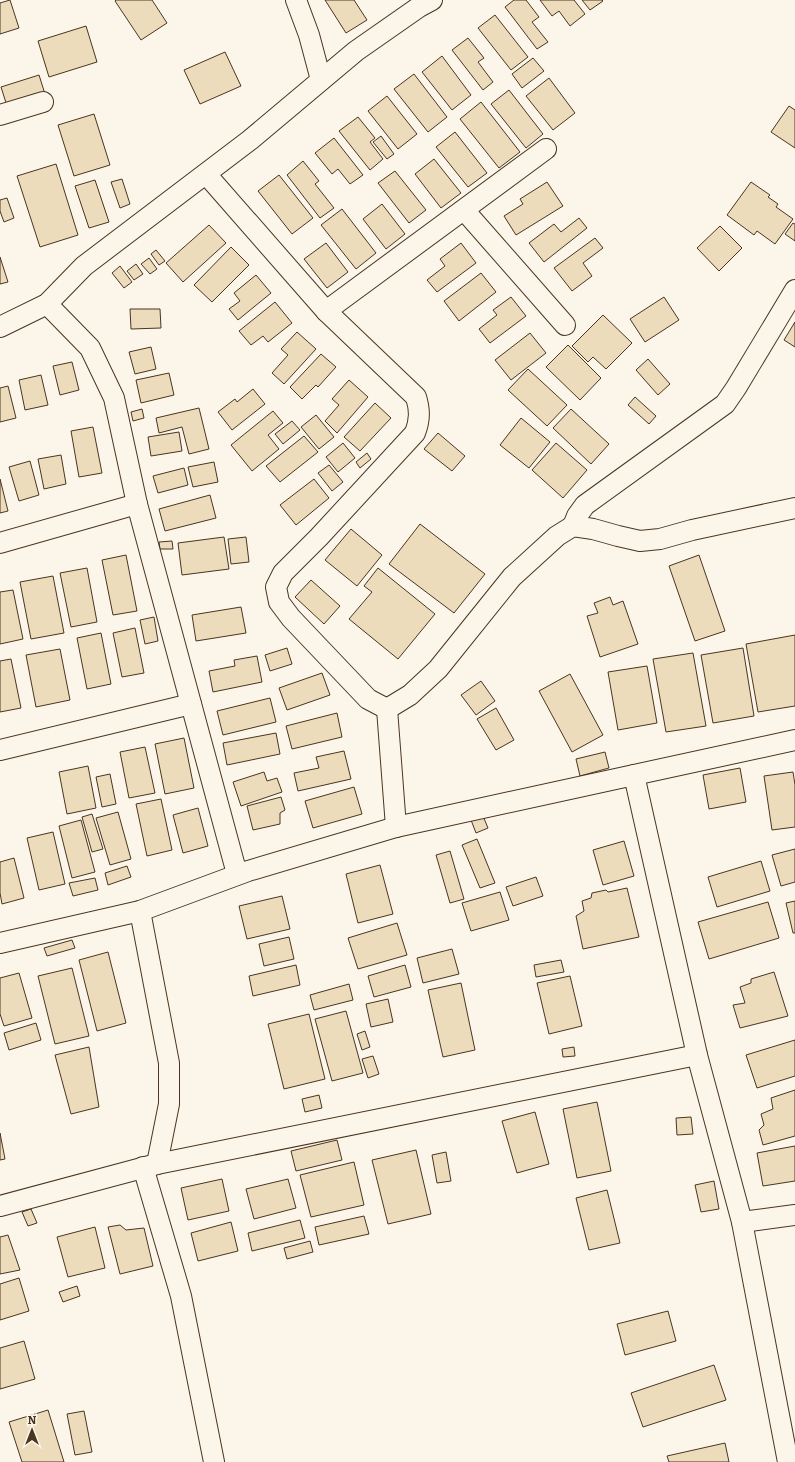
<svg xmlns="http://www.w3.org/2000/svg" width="795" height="1462" font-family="Bitter,serif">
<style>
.building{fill:#ecdcbc;stroke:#4a3520}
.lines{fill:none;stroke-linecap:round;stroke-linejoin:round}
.minor-casing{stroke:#4a3520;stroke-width:22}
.minor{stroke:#fbf6e9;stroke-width:20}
</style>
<rect width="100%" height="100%" fill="#fbf6e9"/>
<g class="building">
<path d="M10,0l9,28 -19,6v-31z"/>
<path d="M116,0h36l15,23 -26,17 -26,-39z"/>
<path d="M325,0h29l13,20 -21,13z"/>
<path d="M514,0h12l13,17 -7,5 16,20 -11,7 -32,-42z"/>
<path d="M540,0h34l11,14 -15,12 -11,-15 -7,5z"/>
<path d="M582,0h20l1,1 -13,9z"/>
<path d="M495,15l33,42 -17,13 -33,-42z"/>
<path d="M86,26l11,36 -48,15 -11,-36z"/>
<path d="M468,38l16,20 -6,4 15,20 -10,8 -31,-40z"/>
<path d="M225,52l16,34 -41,18 -16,-34z"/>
<path d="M442,56l29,39 -19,15 -30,-38z"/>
<path d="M533,58l11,13 -22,17 -10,-14z"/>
<path d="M414,74l33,43 -19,15 -34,-43z"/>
<path d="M39,75l6,19 -38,12 -6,-19z"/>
<path d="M549,78l26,35 -22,17 -27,-34z"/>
<path d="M509,90l34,44 -17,14 -35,-44z"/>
<path d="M387,96l30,38 -19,15 -30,-38z"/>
<path d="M481,102l39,50 -21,16 -39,-49z"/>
<path d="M789,106l6,4v38l-24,-16z"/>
<path d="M94,114l16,51 -36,11 -16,-51z"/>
<path d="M358,117l17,21 -5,4 13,17 -13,11 -31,-39z"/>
<path d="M455,132l32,41 -19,14 -32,-40z"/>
<path d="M381,136l13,18 -7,5 -14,-17z"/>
<path d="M334,138l29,37 -13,9 -12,-15 -6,5 -17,-21z"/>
<path d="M434,159l27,34 -20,15 -26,-34z"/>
<path d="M303,161l16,20 -4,3 19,24 -14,10 -33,-43z"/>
<path d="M56,164l22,71 -38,12 -23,-71z"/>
<path d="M395,171l31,39 -17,13 -31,-40z"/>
<path d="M279,175l34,43 -21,16 -34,-43z"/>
<path d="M122,179l8,25 -10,4 -9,-26z"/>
<path d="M95,180l14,42 -20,6 -14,-42z"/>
<path d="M547,182l16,24 -47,29 -12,-19 19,-12 -3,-5z"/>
<path d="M751,182l19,13 -2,2 10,7 -2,3 17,12 -18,25 -18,-13 -3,4 -27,-20z"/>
<path d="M7,198l7,20 -10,4 -4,-11v-11z"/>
<path d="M382,204l23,30 -19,15 -23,-30z"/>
<path d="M342,209l34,44 -20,16 -35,-44z"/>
<path d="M579,218l8,10 -43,34 -15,-19 25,-19 7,8z"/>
<path d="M793,223l2,1v17l-10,-7z"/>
<path d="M209,225l17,18 -43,39 -17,-19z"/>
<path d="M720,226l22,22 -23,23 -22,-23z"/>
<path d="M595,238l8,10 -20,15 9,13 -20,15 -18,-23z"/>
<path d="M326,243l22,29 -21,16 -23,-29z"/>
<path d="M461,243l15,20 -39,29 -10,-12 18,-14 -5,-7z"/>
<path d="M231,247l18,18 -37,37 -18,-17z"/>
<path d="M156,250l9,11 -6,4 -8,-11z"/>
<path d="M0,257l8,25 -8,2z"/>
<path d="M149,258l8,11 -7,5 -9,-10z"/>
<path d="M136,264l7,10 -9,6 -7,-9z"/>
<path d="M120,266l12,16 -8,6 -12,-15z"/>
<path d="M481,273l15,19 -37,29 -15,-20z"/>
<path d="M256,275l15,18 -33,27 -9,-11 11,-8 -6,-8z"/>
<path d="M511,297l15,19 -36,27 -11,-14 18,-14 -4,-5z"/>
<path d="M664,297l15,23 -34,22 -15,-23z"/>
<path d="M275,302l17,21 -24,19 -5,-6 -12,9 -12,-14z"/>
<path d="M130,309h30l1,19 -30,1z"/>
<path d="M603,315l29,28 -26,26 -13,-12 -5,5 -16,-16z"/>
<path d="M795,322v25l-11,-7z"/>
<path d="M297,332l19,17 -32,35 -12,-11 16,-18 -7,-6z"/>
<path d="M530,333l16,20 -35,27 -16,-20z"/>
<path d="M568,345l33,33 -21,22 -34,-33z"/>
<path d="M151,347l5,22 -21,5 -6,-22z"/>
<path d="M321,354l15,13 -18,20 -2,-2 -14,14 -12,-12z"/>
<path d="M648,359l22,25 -12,11 -22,-25z"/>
<path d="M72,362l7,28 -19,5 -7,-29z"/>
<path d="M528,369l39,36 -20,21 -39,-36z"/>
<path d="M169,373l5,22 -33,8 -5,-23z"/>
<path d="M41,375l7,30 -23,5 -6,-30z"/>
<path d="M349,380l19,17 -31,36 -12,-12 14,-16 -7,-6z"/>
<path d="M8,386l8,32 -16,4v-34z"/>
<path d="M253,389l12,15 -33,26 -14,-18 17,-13 2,3z"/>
<path d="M635,397l21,19 -7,8 -21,-19z"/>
<path d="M375,403l16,15 -31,33 -16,-14z"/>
<path d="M199,408l10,41 -20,5 -7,-27 -23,6 -3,-15z"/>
<path d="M142,409l2,9 -11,3 -2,-9z"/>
<path d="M571,409l38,35 -18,20 -38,-36z"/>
<path d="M273,411l10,12 -15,12 11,14 -27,22 -21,-26z"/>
<path d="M316,415l18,22 -15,12 -18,-22z"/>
<path d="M521,418l29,24 -21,26 -29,-23z"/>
<path d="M292,421l8,9 -17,14 -8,-10z"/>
<path d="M93,427l9,46 -23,4 -8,-46z"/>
<path d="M179,432l3,19 -31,5 -3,-19z"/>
<path d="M438,433l27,23 -13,15 -28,-22z"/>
<path d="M304,436l14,16 -38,30 -14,-16z"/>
<path d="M343,443l12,15 -17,14 -12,-15z"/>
<path d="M556,443l31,27 -24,28 -31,-28z"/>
<path d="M367,453l4,6 -11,9 -4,-6z"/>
<path d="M61,455l5,29 -22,5 -6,-30z"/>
<path d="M30,461l9,34 -20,6 -10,-34z"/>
<path d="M214,462l4,20 -25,5 -5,-20z"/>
<path d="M329,465l14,17 -11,9 -14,-18z"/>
<path d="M184,468l4,17 -30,8 -5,-17z"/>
<path d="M0,479l8,32 -8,2z"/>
<path d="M314,479l15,19 -33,27 -16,-20z"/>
<path d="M210,495l6,23 -51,13 -6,-22z"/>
<path d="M420,524l65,50 -31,39 -65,-49z"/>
<path d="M351,529l31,26 -25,31 -32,-26z"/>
<path d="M224,537l5,32 -47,6 -4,-32z"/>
<path d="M246,537l3,25 -18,2 -3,-25z"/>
<path d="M172,541l1,8h-13l-1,-7z"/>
<path d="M126,555l11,56 -24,4 -11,-55z"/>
<path d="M699,555l26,76 -30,10 -26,-75z"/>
<path d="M87,568l10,54 -26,5 -11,-54z"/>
<path d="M378,568l57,46 -37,45 -49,-40 23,-27 -8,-6z"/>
<path d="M53,576l11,57 -33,6 -11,-57z"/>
<path d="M311,580l29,26 -16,18 -29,-27z"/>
<path d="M13,590l10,49 -23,5v-52z"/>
<path d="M610,597l3,8 10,-4 15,43 -38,13 -13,-41 11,-3 -4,-10z"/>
<path d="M241,607l5,26 -50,8 -4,-26z"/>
<path d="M154,617l4,24 -13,3 -5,-24z"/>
<path d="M135,628l9,45 -22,4 -9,-44z"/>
<path d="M101,633l10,51 -24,5 -10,-51z"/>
<path d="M795,635v71l-37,6 -12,-68z"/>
<path d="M287,648l5,16 -22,7 -5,-16z"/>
<path d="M743,648l11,68 -41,7 -12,-68z"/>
<path d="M60,649l10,51 -34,7 -10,-52z"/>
<path d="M693,653l13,73 -40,6 -13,-73z"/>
<path d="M257,656l5,26 -49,10 -4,-21 26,-5 -1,-6z"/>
<path d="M11,659l10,49 -21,4v-51z"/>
<path d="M647,666l10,57 -39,7 -10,-58z"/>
<path d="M322,673l8,22 -43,15 -8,-22z"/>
<path d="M570,674l33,61 -31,17 -33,-61z"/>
<path d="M481,681l14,20 -19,14 -15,-20z"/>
<path d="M270,698l6,24 -53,13 -6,-24z"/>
<path d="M496,708l18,32 -18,10 -19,-31z"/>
<path d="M337,713l5,24 -50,12 -6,-23z"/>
<path d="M276,733l4,21 -53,11 -4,-22z"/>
<path d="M184,738l10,50 -29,6 -10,-50z"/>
<path d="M145,747l10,46 -26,5 -9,-46z"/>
<path d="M344,751l7,28 -53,12 -4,-18 25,-5 -3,-11z"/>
<path d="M605,752l4,16 -29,8 -4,-17z"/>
<path d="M88,766l8,42 -29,6 -8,-42z"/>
<path d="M740,768l6,34 -37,7 -6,-34z"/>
<path d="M264,772l3,9 10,-3 5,14 -41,14 -8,-24z"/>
<path d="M793,772l2,13v42l-23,3 -8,-54z"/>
<path d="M110,774l6,30 -14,3 -6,-30z"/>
<path d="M354,787l8,27 -49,14 -8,-27z"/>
<path d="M281,797l4,13 -5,3v11l-27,6 -6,-24z"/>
<path d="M161,799l11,51 -25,6 -11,-52z"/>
<path d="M198,808l10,38 -25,7 -10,-38z"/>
<path d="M118,812l13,47 -21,6 -14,-47z"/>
<path d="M92,814l11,35 -11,3 -10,-35z"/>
<path d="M483,816l5,12 -12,5 -5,-13z"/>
<path d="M81,820l14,52 -23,6 -13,-52z"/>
<path d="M53,832l12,52 -26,6 -12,-52z"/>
<path d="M477,839l18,44 -15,5 -18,-43z"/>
<path d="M624,841l10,35 -31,9 -10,-35z"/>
<path d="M795,849v33l-14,4 -9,-31z"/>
<path d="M450,851l14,48 -14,4 -14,-48z"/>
<path d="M14,858l10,40 -22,6 -2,-11v-31z"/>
<path d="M761,861l9,30 -53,16 -9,-30z"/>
<path d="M380,865l13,49 -35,9 -12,-49z"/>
<path d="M127,866l4,11 -23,8 -3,-12z"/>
<path d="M536,877l7,19 -30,10 -7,-19z"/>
<path d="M95,878l3,12 -25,6 -4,-13z"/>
<path d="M627,888l12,49 -56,12 -7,-33 8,-5 -2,-10 9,-3 1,-5 14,-3 2,2z"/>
<path d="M500,892l9,28 -38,11 -9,-28z"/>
<path d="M282,896l8,33 -43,10 -8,-33z"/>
<path d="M795,901v32h-2l-7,-30z"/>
<path d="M768,902l11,36 -70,21 -11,-37z"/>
<path d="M397,923l10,32 -49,14 -10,-31z"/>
<path d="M289,937l5,22 -30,7 -5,-22z"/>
<path d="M72,940l3,8 -28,8 -3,-8z"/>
<path d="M452,949l7,25 -36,9 -6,-25z"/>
<path d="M108,952l18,71 -29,8 -18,-71z"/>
<path d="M561,960l3,12 -28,5 -2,-12z"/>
<path d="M296,965l4,20 -47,11 -4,-20z"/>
<path d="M405,965l6,22 -37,10 -6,-21z"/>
<path d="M72,968l17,68 -34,8 -17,-68z"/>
<path d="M774,972l14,44 -48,12 -7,-23 12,-2 -5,-16 11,-4v-4z"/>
<path d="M19,973l13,45 -28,8 -4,-12v-36z"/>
<path d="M570,976l12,50 -33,8 -12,-51z"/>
<path d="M461,983l14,67 -32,7 -15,-67z"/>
<path d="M349,984l4,16 -39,10 -4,-15z"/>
<path d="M388,999l5,23 -22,5 -5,-23z"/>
<path d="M346,1011l17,62 -31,8 -17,-62z"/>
<path d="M309,1014l16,65 -41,10 -16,-65z"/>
<path d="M36,1023l5,17 -32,10 -5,-17z"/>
<path d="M365,1031l5,16 -8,3 -5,-16z"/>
<path d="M795,1040v36l-38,12 -11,-33z"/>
<path d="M89,1047l10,60 -28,7 -16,-59z"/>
<path d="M574,1047l1,9 -12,1 -1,-8z"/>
<path d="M373,1056l6,18 -11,4 -6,-19z"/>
<path d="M795,1090v46l-32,9 -4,-15 5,-5 -3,-11 12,-5 -2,-11z"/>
<path d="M319,1095l3,13 -17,4 -3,-13z"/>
<path d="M597,1102l14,69 -34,7 -14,-69z"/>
<path d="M535,1112l14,52 -32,9 -15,-52z"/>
<path d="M691,1117l2,17 -16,1 -1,-17z"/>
<path d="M0,1133l5,26 -5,1z"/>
<path d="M337,1140l5,20 -46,11 -5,-20z"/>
<path d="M795,1146v35l-32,5 -6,-33z"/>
<path d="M416,1150l15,64 -43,10 -16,-64z"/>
<path d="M446,1152l5,29 -14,2 -5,-28z"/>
<path d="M354,1162l10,43 -53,12 -11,-42z"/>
<path d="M222,1179l7,32 -41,9 -7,-32z"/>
<path d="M288,1179l8,29 -42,11 -8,-30z"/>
<path d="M714,1181l5,28 -18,3 -6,-27z"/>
<path d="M607,1190l13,53 -31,7 -13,-52z"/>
<path d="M31,1209l6,14 -9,3 -6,-14z"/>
<path d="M364,1216l5,18 -50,11 -4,-18z"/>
<path d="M300,1220l5,18 -53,13 -4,-18z"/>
<path d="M231,1222l7,29 -40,10 -7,-28z"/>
<path d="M120,1225l6,5 18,-2 9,38 -33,8 -12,-47z"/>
<path d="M95,1227l10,41 -37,9 -11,-40z"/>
<path d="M8,1235l12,35 -20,4v-37z"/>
<path d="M310,1241l3,11 -26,7 -3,-11z"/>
<path d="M19,1278l10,33 -29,9v-36z"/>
<path d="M77,1286l3,10 -17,6 -4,-10z"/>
<path d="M668,1311l8,30 -51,14 -8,-31z"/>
<path d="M24,1341l11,38 -35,10v-41z"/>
<path d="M714,1365l12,35 -83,27 -12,-34z"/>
<path d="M48,1410l16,52h-42l-13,-40z"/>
<path d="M84,1411l8,41 -17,3 -8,-41z"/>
<path d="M725,1443l4,19h-60l-2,-6z"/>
</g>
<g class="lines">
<g class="minor-casing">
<g id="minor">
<path d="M296,0l13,35 12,45"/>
<path d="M0,115l43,-13"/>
<path d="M206,174l120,137 90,86c4,13 4,23 -1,36l-96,104 -36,36 -7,14 3,15 12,16 77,81 19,10"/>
<path d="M464,210l101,115"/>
<path d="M47,304l43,44 24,50 23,106 100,370"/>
<path d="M326,311l220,-162"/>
<path d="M0,327l47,-23 37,-38 166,-126 106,-89 63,-44 13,-7"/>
<path d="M573,526l4,-10 8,-11 140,-101 11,-16 59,-98"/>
<path d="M0,543l137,-39"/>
<path d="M387,709l23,-14 28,-26 74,-92 45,-41 16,-10 20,3 25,7 22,5 20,-2 32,-9 103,-22"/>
<path d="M387,709l9,118"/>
<path d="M0,750l191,-46"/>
<path d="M634,775l161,-35"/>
<path d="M140,911l29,152v41l-12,60"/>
<path d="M0,943l140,-32 108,-40 148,-44 238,-52 63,280 45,167 46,240"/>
<path d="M143,1167l38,129 33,166"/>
<path d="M0,1206l157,-42 540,-109"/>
<path d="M742,1222l53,-7"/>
</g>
</g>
<use href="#minor" class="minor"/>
</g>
<g transform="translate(32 1430)" stroke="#fbf6e9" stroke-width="3" paint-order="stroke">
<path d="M0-3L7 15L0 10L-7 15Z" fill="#4a3520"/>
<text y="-6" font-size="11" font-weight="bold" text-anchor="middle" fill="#4a3520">N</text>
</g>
</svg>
